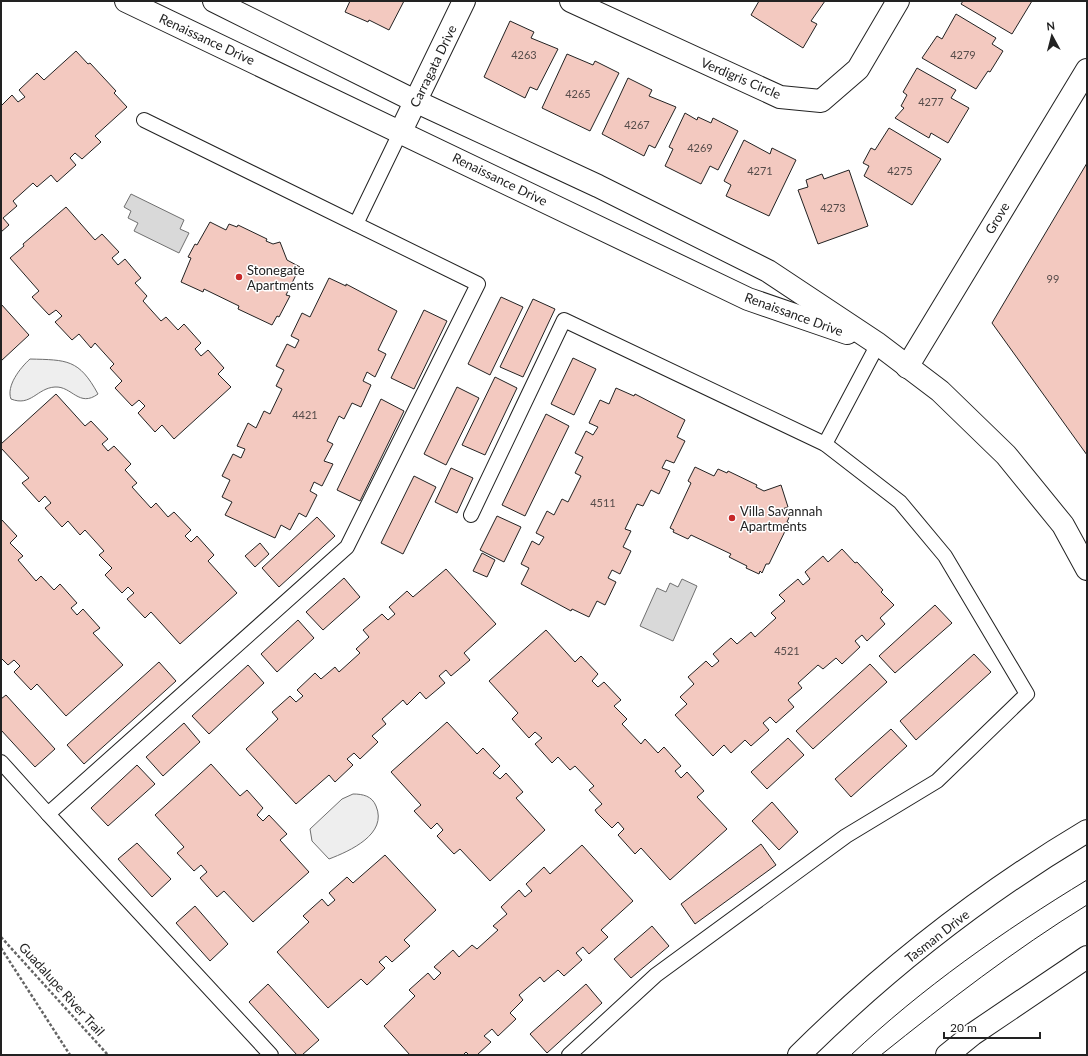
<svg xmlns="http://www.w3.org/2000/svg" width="1088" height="1056" font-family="Lato,sans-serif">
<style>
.green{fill:#eee;stroke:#6f6f6f}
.water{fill:#d9d9d9;stroke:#6f6f6f}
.building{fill:#f3c9c0;stroke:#222}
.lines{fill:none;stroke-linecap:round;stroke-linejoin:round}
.lane-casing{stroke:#222;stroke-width:16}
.street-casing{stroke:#222;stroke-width:24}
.secondary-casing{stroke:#222;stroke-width:24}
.primary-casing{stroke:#222;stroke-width:24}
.path{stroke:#646464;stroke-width:2.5;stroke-dasharray:3 2;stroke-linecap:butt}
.lane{stroke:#fff;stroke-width:14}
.street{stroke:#fff;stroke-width:22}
.secondary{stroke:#fff;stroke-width:22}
.primary{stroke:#fff;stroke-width:22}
.tram{stroke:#222;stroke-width:1}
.poi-dot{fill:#c62828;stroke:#fff;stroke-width:1.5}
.labels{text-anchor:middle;stroke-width:3;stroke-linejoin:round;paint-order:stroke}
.number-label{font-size:11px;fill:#564c4a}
.street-label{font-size:13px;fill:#222;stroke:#fff}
.poi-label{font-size:13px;fill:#222;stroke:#fff;text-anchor:start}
</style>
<rect width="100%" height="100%" fill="#fff"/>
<g class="green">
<path d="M30,359c37,1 49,0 68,35 -19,14 -26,-8 -43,-7 -18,1 -24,20 -44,12 -5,-13 9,-31 19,-40z"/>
<path d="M353,794c10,0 19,2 23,12 12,28 -26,45 -47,53l-17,-18 -2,-12 32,-30z"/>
</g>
<g class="water">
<path d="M131,194l53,26 -4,9 9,4 -10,20 -45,-22 4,-8 -10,-5 3,-7 -7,-4z"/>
<path d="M682,579l15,7 -24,55 -33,-15 17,-38 9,4 4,-9 8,4z"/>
</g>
<g class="building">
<path d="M350,1h54l-15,29 -20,-10 -1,2 -23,-10z"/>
<path d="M759,1h66l-14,20 6,3 -14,24 -52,-33z"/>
<path d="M963,1h69l-20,33 -51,-30z"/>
<path d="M956,14l40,24 -4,6 11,7 -13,21 -2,-1 -12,18 -54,-31 15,-22 5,3z"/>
<path d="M510,21l24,11 -3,6 27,11 -21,41 -7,-3 -5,11 -41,-21z"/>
<path d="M76,51l12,13 2,-1 26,28 -2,2 13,14 -32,29 6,6 -19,17 -7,-6 -5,5 6,7 -19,17 -6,-7 -14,12 -4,-4 -20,18 4,5 -14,12 6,7 -8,7v-126l11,-11 6,7 7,-5 -6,-7 18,-17 7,7z"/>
<path d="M567,54l26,11 2,-4 24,12 -29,58 -48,-23z"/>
<path d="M917,68l39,22 -5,8 18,10 -21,35 -17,-10 -2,5 -34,-20 9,-10 -3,-2 6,-11 -4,-3z"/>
<path d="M628,78l24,12 -3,6 27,11 -21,41 -6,-3 -5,11 -42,-22z"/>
<path d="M685,113l12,7 1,-3 13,6 2,-5 25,13 -20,39 -8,-4 -9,18 -36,-18 8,-17 -4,-2z"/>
<path d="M889,128l52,31 -29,46 -48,-29 5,-10 -6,-3 8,-15 4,2z"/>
<path d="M744,140l26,14 2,-6 24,12 -27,56 -43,-20 5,-11 -7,-4z"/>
<path d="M1087,163v292l-95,-132z"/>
<path d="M849,170l19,56 -50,18 -20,-54 10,-3 -2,-7 16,-6 2,5z"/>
<path d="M66,207l29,33 7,-6 17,18 -7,6 6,7 7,-6 16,19 -6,5 12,13 -4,5 18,20 5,-4 12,13 6,-6 17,19 -6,6 6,7 7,-6 16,18 -6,6 13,13 -57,52 -12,-14 -7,7 -17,-19 7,-7 -6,-6 -7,6 -17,-18 7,-7 -12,-13 4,-4 -19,-21 -4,5 -12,-14 -7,6 -17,-18 7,-6 -6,-6 -7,5 -17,-18 7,-6 -29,-33 14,-12 -1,-2z"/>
<path d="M210,222l16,8 3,-6 8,3 1,-2 29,14 -1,2 7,3 7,-2 7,18 13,7 -14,28 4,1 -11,21 -2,-1 -5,9 -34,-16 1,-3 -35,-17 -1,3 -22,-10 10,-24 -3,-1 7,-13 2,1z"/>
<path d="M329,278l17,8v-2l51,27 -19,39 8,4 -11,23 -8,-5 -4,9 8,4 -10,22 -9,-4 -8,16 -5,-3 -12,25 6,3 -9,17 9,3 -11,22 -8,-4 -4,9 7,4 -11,22 -7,-4 -9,17 -9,-5 -6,13 -50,-23 7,-13 -10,-5 8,-17 -8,-4 11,-22 8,4 4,-9 -8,-3 11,-23 8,5 8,-17 6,3 12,-25 -6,-3 8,-16 -8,-4 11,-22 8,4 4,-8 -8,-4 11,-23 8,4z"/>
<path d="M501,297l22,10 -33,68 -22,-11z"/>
<path d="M533,299l22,10 -32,68 -23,-10z"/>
<path d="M1,304l28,31 -28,26z"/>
<path d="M424,310l23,11 -33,68 -23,-11z"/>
<path d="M573,358l23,11 -22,46 -23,-11z"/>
<path d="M495,377l22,11 -32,67 -23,-10z"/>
<path d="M457,387l22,11 -33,67 -22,-11z"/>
<path d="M616,388l18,8 1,-2 50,26 -8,17 8,4 -11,22 -8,-3 -4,8 8,3 -11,23 -8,-4 -8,16 -6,-2 -12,25 6,2 -8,16 8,4 -11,23 -8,-4 -4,8 8,4 -11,23 -8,-4 -8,16 -17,-8 -1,2 -50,-27 8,-16 -8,-4 11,-23 7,4 5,-8 -8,-4 11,-22 7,4 8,-16 6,3 13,-26 -6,-3 8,-16 -8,-4 11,-22 7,4 5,-8 -9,-4 11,-23 9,4z"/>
<path d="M56,394l29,32 6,-5 17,18 -6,5 6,7 6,-5 17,18 -6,6 12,13 -5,4 19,21 5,-5 12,14 6,-5 17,18 -6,6 6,6 6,-6 17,19 -6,6 29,32 -57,51 -29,-32 -6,6 -18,-19 7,-6 -6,-6 -6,6 -17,-18 7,-7 -13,-13 5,-4 -19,-21 -5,5 -12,-14 -6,6 -17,-19 6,-5 -6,-7 -6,6 -17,-19 7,-5 -28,-30v-4z"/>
<path d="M381,399l23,12 -44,90 -23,-11z"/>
<path d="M546,414l23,12 -44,90 -23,-11z"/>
<path d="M695,467l19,9 4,-7 9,4 1,-2 29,14 -1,2 8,4 17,-6 7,22 -6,2 9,4 -4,9 2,1 -20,41h-3l-4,9 -2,-2 -1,3 -13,-6 1,-2 -18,-9 2,-3 -40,-19 -3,4 -15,-7 1,-2 -4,-2 21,-45 -3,-2z"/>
<path d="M451,468l22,10 -16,35 -22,-11z"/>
<path d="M414,476l22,11 -33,67 -22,-11z"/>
<path d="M497,516l24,11 -17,35 -24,-12z"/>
<path d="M317,517l18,19 -56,51 -17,-19z"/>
<path d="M1,519l16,17 -7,7 13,13 -5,4 18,21 5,-5 13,14 6,-6 17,19 -6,5 6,7 6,-6 17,19 -7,5 30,32 -57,51 -29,-32 -6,6 -17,-18 6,-6 -6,-6 -6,5 -7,-7z"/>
<path d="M260,543l9,11 -14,13 -10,-11z"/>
<path d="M842,549l13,14 2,-1 26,28 -2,2 13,13 -14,13 5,6 -18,17 -5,-6 -7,6 5,6 -18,17 -6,-6 -13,11 -5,-4 -20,18 4,5 -14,12 6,7 -18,16 -6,-6 -7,6 6,7 -18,16 -6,-6 -14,13 -7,-8 -11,11 -38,-41 12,-11 -7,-7 14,-13 -6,-7 18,-16 6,6 7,-6 -6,-7 18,-16 6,6 14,-12 4,5 21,-19 -5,-5 14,-12 -6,-6 19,-16 5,6 7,-6 -5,-7 18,-16 5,6z"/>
<path d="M482,553l13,7 -8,17 -14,-6z"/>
<path d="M446,569l50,55 -32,29 6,7 -19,16 -5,-6 -7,6 6,7 -19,16 -6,-7 -13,13 -4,-5 -21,19 4,5 -14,12 6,6 -18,17 -6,-6 -7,6 6,6 -18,17 -6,-7 -33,29 -50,-55 32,-30 -6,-7 18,-16 6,6 7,-6 -6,-6 18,-17 6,6 14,-12 4,5 21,-19 -4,-4 13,-12 -6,-7 19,-16 6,6 7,-6 -6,-7 18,-16 6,6z"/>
<path d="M344,578l16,19 -37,33 -17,-18z"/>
<path d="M935,605l17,18 -57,50 -16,-17z"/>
<path d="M298,620l16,18 -37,34 -16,-18z"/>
<path d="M546,630l29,32 6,-6 17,18 -6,7 6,6 6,-5 17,18 -7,6 13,13 -5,5 19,20 4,-5 13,14 6,-6 17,19 -6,5 6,7 6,-6 17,19 -7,6 30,32 -57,51 -29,-32 -6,6 -17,-19 6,-6 -6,-7 -6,6 -15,-15 -2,-3 7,-6 -13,-14 5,-4 -19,-20 -5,4 -12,-13 -6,6 -17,-19 7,-6 -7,-6 -6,6 -17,-19 6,-6 -29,-32z"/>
<path d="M974,654l17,18 -75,68 -16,-19z"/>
<path d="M159,662l17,19 -92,83 -17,-19z"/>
<path d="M870,664l17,18 -74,67 -17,-18z"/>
<path d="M248,665l16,18 -55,51 -17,-18z"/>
<path d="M6,695l49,54 -20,18 -34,-37v-31z"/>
<path d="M447,722l30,32 6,-6 17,18 -7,7 7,6 6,-6 17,19 -7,6 29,32 -55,51 -30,-32 -6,5 -17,-18 6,-6 -6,-7 -6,6 -17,-18 7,-6 -30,-33z"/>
<path d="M184,723l16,19 -37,34 -17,-19z"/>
<path d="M891,729l16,17 -56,51 -16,-18z"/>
<path d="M788,738l16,17 -37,34 -16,-17z"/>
<path d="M211,764l29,32 7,-6 16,18 -6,7 6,6 6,-6 18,19 -7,6 29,32 -56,50 -29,-31 -7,6 -17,-19 7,-6 -6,-7 -7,6 -17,-18 7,-6 -29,-32z"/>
<path d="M137,765l18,19 -47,42 -17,-18z"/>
<path d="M772,802l26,30 -19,18 -27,-29z"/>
<path d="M137,843l34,36 -19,18 -34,-38z"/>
<path d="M761,844l15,21 -81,59 -14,-20z"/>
<path d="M582,845l51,56 -32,29 7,7 -19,17 -6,-7 -7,6 6,7 -18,16 -6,-6 -14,12 -4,-5 -21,18 4,5 -13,13 6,6 -18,17 -6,-7 -8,7 7,6 -14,13h-8l-3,-3 -3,3h-53l-26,-29 31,-30 -6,-6 19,-17 6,7 7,-7 -7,-6 19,-17 6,7 13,-12 5,4 21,-19 -5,-4 14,-12 -6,-7 18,-17 6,7 7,-6 -6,-7 18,-17 6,7z"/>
<path d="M385,855l51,55 -32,30 6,6 -18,16 -6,-6 -7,6 6,6 -18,17 -6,-6 -33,29 -51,-56 32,-30 -6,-6 19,-17 6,7 7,-6 -6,-7 18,-16 6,6z"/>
<path d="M195,906l33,38 -18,17 -34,-38z"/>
<path d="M652,926l17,20 -38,32 -17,-19z"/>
<path d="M268,984l51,56 -17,15h-5l-48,-53z"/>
<path d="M586,984l16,19 -55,50 -17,-19z"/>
</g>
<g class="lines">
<g class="lane-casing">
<g id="lane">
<path d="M356,224l45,-93"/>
<path d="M825,444l53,-100"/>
<path d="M471,515l93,-195 261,124 75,58 45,54 82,138 -90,87 -91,55 -190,139 -87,80"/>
<path d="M1,762l47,52 299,-267 131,-263 -334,-164"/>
<path d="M48,814l223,241"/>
</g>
</g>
<g class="street-casing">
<g id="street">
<path d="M571,1l209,96 41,4 37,-32 40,-68"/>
<path d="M401,131l63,-130"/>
<path d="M907,367l180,-297"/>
</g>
</g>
<g class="secondary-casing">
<g id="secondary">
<path d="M126,1l622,298 99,34"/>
<path d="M214,1l201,100 183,85 170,85 110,73 62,47 66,64 57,70 24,44"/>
</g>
</g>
<g class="primary-casing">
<g id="primary">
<path d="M799,1055c86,-85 184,-162 288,-224"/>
<path d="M947,1055l26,-21 114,-77"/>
</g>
</g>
<g class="path">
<path d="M1,937l107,118"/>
<path d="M1,948l69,107"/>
</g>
<use href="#lane" class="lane"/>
<use href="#street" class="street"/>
<use href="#secondary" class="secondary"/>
<use href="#primary" class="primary"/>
<g class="tram">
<path d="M851,1055c71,-67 152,-124 236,-175"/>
<path d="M881,1055c66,-53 133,-105 206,-150"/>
</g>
</g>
<g class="poi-dot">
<circle cx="239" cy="277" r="4"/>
<circle cx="732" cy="518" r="4"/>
</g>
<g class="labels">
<g class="number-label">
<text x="524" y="59">4263</text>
<text x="963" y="59">4279</text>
<text x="578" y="98">4265</text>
<text x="931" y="106">4277</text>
<text x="637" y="129">4267</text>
<text x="700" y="152">4269</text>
<text x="760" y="175">4271</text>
<text x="900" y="175">4275</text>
<text x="833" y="212">4273</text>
<text x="1053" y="283">99</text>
<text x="305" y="419">4421</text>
<text x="603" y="507">4511</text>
<text x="787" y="655">4521</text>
</g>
<g class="street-label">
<text transform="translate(207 39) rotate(25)" y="5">Renaissance Drive</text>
<text transform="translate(433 66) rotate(-64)" y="5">Carragata Drive</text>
<text transform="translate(741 78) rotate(23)" y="5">Verdigris Circle</text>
<text transform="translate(500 179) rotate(26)" y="5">Renaissance Drive</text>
<text transform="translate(997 218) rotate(-59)" y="5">Grove</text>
<text transform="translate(794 314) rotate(20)" y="5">Renaissance Drive</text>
<text transform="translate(937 936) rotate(-38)" y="5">Tasman Drive</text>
<text transform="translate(62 989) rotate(48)" y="5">Guadalupe River Trail</text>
</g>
<g class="poi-label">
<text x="247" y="275">Stonegate<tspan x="247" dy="15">Apartments</tspan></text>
<text x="740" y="516">Villa Savannah<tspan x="740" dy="15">Apartments</tspan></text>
</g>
</g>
<rect width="1088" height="1056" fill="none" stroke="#222222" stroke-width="4"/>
<g transform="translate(1052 36) rotate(353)" stroke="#ffffff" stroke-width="3" paint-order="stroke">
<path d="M0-3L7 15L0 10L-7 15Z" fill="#222222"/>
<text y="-6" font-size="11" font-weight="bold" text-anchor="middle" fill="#222222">N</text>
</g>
<path d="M944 1032v6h96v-6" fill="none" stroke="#222222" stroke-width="2"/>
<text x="950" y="1032" font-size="12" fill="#222222" stroke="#ffffff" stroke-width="3" paint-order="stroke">20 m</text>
</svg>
